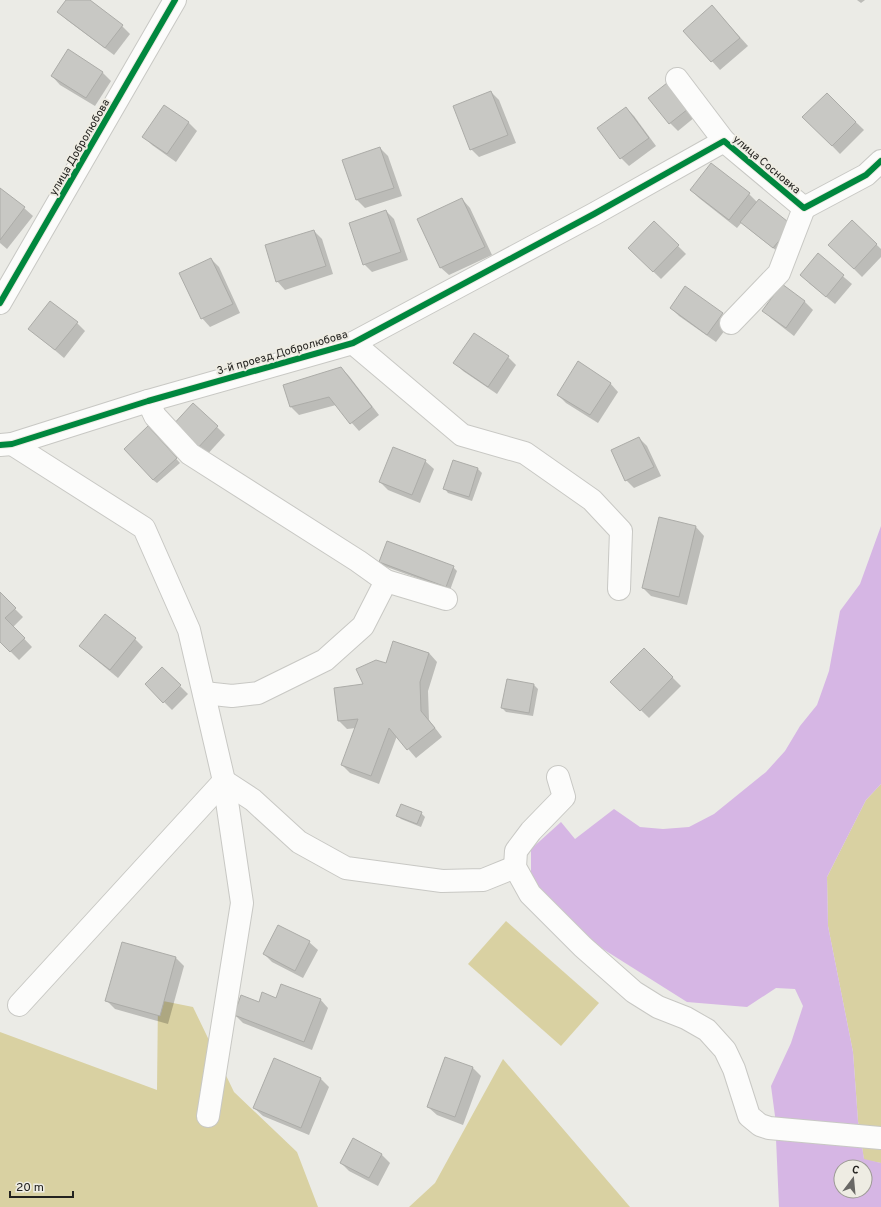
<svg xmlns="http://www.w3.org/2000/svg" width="881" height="1207" font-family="Overpass,sans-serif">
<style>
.green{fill:#d9d1a2}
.water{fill:#d6b6e4;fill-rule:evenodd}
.shadow{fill:#0003}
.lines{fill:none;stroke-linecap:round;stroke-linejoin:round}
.river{stroke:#d6b6e4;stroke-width:38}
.building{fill:#c8c8c4;stroke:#acaca8}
.minor-casing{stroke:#c8c8c4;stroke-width:24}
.minor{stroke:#fcfcfb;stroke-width:22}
.cycleway-casing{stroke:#eeece3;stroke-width:8}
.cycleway{stroke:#00873e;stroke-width:6}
.labels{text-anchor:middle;stroke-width:4;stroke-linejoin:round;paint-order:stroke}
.street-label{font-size:11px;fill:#23221f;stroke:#eeece3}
</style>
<rect width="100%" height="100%" fill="#ebebe6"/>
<g class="green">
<path d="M881,784v379l-17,-3 -6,-39 -5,-69 -25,-126 -1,-49 39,-77z"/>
<path d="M506,921l93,82 -38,43 -93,-82z"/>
<path d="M158,1000l35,7 41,85 63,60 21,55h-318v-175l157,58z"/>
<path d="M503,1059l127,148h-221l26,-24z"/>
<path d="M881,1179v28h-11l-1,-25z"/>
</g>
<path class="water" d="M881,526v258l-15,16 -39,77 1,49 25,126 5,69 6,38 17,4v16l-12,3 1,25h-91l-4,-91 -4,-30 20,-43 12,-37 -8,-17 -19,-1 -29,19 -60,-5 -92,-58 -64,-64v-31l30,-27 14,17 39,-30 26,18 23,2 26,-2 25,-13 52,-42 19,-21 15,-25 17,-21 12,-34 11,-60 20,-27zM841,1167h24v24h-24z"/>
<g class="shadow">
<path d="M68,0h20l34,26 8,8 -16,21 -47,-35 -8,-8z"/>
<path d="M857,0h8l-4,3z"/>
<path d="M720,15l28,31 -28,24 -35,-39z"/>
<path d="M103,73l8,8 -16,25 -35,-21 -8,-9z"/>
<path d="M667,84l28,33 -17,14 -8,-8z"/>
<path d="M491,92l8,8 17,43 -37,14 -8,-8z"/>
<path d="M827,94l37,36 -24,24 -36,-37z"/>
<path d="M165,106l24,17 8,8 -21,31 -24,-17 -8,-8z"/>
<path d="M626,108l8,8 22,30 -27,20 -8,-8z"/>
<path d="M380,148l8,8 14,40 -37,12 -8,-8 -13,-39z"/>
<path d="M0,190l24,18 9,8 -26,33 -7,-6z"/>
<path d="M691,190l58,4 8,8 34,23 -9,30 -32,-25 -8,-8 -5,6 -38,-30z"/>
<path d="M462,199l8,9 22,47 -43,20 -9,-8z"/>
<path d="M386,211l8,8 14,41 -36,12 -8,-8z"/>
<path d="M852,221l29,28v8l-19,20 -24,-24z"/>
<path d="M654,222l32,32 -25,25 -32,-31z"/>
<path d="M314,231l8,8 11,35 -48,16 -8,-9z"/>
<path d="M818,255l34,29 -17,20 -26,-21z"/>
<path d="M211,259l8,8 21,46 -30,14 -8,-9z"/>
<path d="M782,286l23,16 8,8 -19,26 -22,-17 -8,-8z"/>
<path d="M686,287l36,27 9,8 -15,20 -37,-26 -8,-8z"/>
<path d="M77,323l8,8 -21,27 -34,-29z"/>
<path d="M508,357l8,8 -19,29 -34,-23 -8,-8z"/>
<path d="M341,368l8,8 30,39 -20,16 -23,-26 -37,10 -8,-8 -6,-21z"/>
<path d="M610,383l8,9 -20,31 -32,-20 -8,-8z"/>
<path d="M217,427l8,8 -20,22 -25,-22z"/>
<path d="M152,432l28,31 -23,20 -4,-3z"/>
<path d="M639,438l8,8 14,30 -27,12 -8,-8z"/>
<path d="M425,461l9,8 -14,34 -32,-13 -8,-8z"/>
<path d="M454,461l24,8 4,4 -10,28 -24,-8 -3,-4z"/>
<path d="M696,527l8,9 -17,69 -36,-9 -8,-8z"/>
<path d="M380,562l73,5 4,4 -7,19 -66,-24z"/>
<path d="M0,594l23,23 -10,10 19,20 -13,13 -19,-19z"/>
<path d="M135,639l8,8 -25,31 -29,-24 -8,-8z"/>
<path d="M394,642l35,11 8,9 -9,29 1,29 13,17 -26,21 -19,-22 -18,48 -29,-11 -8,-8 14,-37 -9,1 -8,-8 -4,-32 30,-4 21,-21z"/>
<path d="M644,649l37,37 -32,32 -37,-36z"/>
<path d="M162,668l26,26 -16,16 -26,-26z"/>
<path d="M534,685l4,4 -5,27 -27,-4 -4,-4z"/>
<path d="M421,813l4,4 -4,10 -20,-8 -4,-4z"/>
<path d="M309,942l9,8 -15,28 -31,-16 -8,-8z"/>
<path d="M123,943l53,15 8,8 -16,58 -53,-15 -9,-9z"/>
<path d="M277,999h43l8,9 -16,42 -69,-27 -8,-8 24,-12z"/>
<path d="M446,1058l27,10 8,8 -18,49 -26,-10 -9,-8z"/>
<path d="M321,1079l8,8 -20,48 -46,-19 -9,-8z"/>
<path d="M381,1154l9,9 -12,23 -29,-15 -8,-8z"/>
</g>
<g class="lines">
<path class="river" d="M862,1207l7,-25 12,1"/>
</g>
<g class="building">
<path d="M66,0h24l33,25 -18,23 -48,-36z"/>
<path d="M712,5l28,33 -29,24 -28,-31z"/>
<path d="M68,49l35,23 -17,26 -35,-22z"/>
<path d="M667,83l21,26 -19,15 -21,-26z"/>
<path d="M491,91l17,44 -38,15 -17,-44z"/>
<path d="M827,93l29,29 -24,24 -30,-29z"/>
<path d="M164,105l25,17 -22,32 -25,-17z"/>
<path d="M626,107l23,31 -29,21 -23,-31z"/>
<path d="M380,147l14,41 -38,12 -14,-40z"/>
<path d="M711,163l39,30 -21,27 -39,-30z"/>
<path d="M0,188l25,19 -25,33z"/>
<path d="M462,198l23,49 -45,21 -23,-49z"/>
<path d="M759,199l33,26 -19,23 -33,-26z"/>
<path d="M386,210l15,42 -38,13 -14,-42z"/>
<path d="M852,220l25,24 -23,25 -26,-24z"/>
<path d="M654,221l25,24 -26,27 -25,-24z"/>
<path d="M314,230l12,36 -50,16 -11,-37z"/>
<path d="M818,253l26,22 -18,22 -26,-22z"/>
<path d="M211,258l22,46 -32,15 -22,-46z"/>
<path d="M782,284l23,17 -19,27 -24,-17z"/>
<path d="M685,286l38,27 -16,22 -37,-27z"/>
<path d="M50,301l28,21 -23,28 -27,-21z"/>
<path d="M474,333l35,23 -21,31 -35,-24z"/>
<path d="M578,361l33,22 -21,32 -33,-20z"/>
<path d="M341,367l31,40 -22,17 -21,-27 -39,10 -7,-22z"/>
<path d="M193,403l25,23 -22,24 -25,-23z"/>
<path d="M148,426l29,32 -24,22 -29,-31z"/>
<path d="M639,437l15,30 -29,14 -14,-31z"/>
<path d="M393,447l33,13 -14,35 -33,-13z"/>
<path d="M453,460l25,8 -9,29 -26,-8z"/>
<path d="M659,517l37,9 -17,71 -37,-9z"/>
<path d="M387,541l67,25 -8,21 -67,-25z"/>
<path d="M0,592l16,16 -11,10 20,20 -15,14 -10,-10z"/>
<path d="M105,614l31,24 -26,32 -31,-24z"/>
<path d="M393,641l36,12 -9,29 1,29 14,17 -28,22 -18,-22 -18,48 -30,-11 17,-46 -20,2 -4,-33 29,-4 -7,-15 20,-9 10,3z"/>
<path d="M644,648l29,29 -33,34 -30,-29z"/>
<path d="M162,667l19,18 -18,18 -18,-19z"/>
<path d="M507,679l27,5 -5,29 -28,-5z"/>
<path d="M401,804l21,8 -5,12 -21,-8z"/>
<path d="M278,925l32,16 -15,30 -32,-17z"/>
<path d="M122,942l54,15 -16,59 -55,-15z"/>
<path d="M281,984l40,15 -17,43 -70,-27 7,-20 18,7 3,-10 14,6z"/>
<path d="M445,1057l28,10 -18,50 -28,-10z"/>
<path d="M274,1058l47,20 -20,50 -48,-20z"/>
<path d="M353,1138l29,16 -13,24 -29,-15z"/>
</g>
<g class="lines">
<g class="minor-casing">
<g id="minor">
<path d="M677,79l47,62"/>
<path d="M0,303l175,-303"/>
<path d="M731,323l48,-50 25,-65"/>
<path d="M353,343l109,92 63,18 67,47 29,31 -2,58"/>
<path d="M148,401l7,15 35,38 168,107 28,20 60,18"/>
<path d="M12,444l132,84 45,102 35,151 18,122 -34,213"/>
<path d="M0,445l12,-1 136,-43 205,-58 241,-129 130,-73 80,67 62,-33 15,-14"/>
<path d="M204,693l28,3 26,-3 67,-33 38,-34 23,-45"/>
<path d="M558,777l6,20 -33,34 -15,20 -1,16 15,27 53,53 51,45 24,15 28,11 21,12 18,20 9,19 15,47 11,9 9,3 112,10"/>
<path d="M19,1005l205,-224 29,19 46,42 47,26 96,13 41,-1 32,-13"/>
</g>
</g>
<use href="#minor" class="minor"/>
<g class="cycleway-casing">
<g id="cycleway">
<path d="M0,303l175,-303"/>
<path d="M0,445l12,-1 136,-43 205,-58 241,-129 130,-73 80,67 62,-33 15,-14"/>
</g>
</g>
<use href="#cycleway" class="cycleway"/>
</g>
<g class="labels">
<g class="street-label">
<text transform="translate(79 147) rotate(-60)" y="4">улица Добролюбова</text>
<text transform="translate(767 164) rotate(40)" y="4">улица Сосновка</text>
<text transform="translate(282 352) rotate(-16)" y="4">3-й проезд Добролюбова</text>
</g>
</g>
<g transform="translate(853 1179) rotate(16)"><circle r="19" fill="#eeece3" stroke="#9d9b95"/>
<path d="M0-3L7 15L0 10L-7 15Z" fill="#696865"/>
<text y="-6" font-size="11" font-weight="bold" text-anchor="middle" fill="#23221f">С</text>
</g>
<path d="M10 1191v6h63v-6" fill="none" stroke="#23221f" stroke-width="2"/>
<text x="16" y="1191" font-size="12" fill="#23221f" stroke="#eeece3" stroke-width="3" paint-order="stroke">20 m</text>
</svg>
